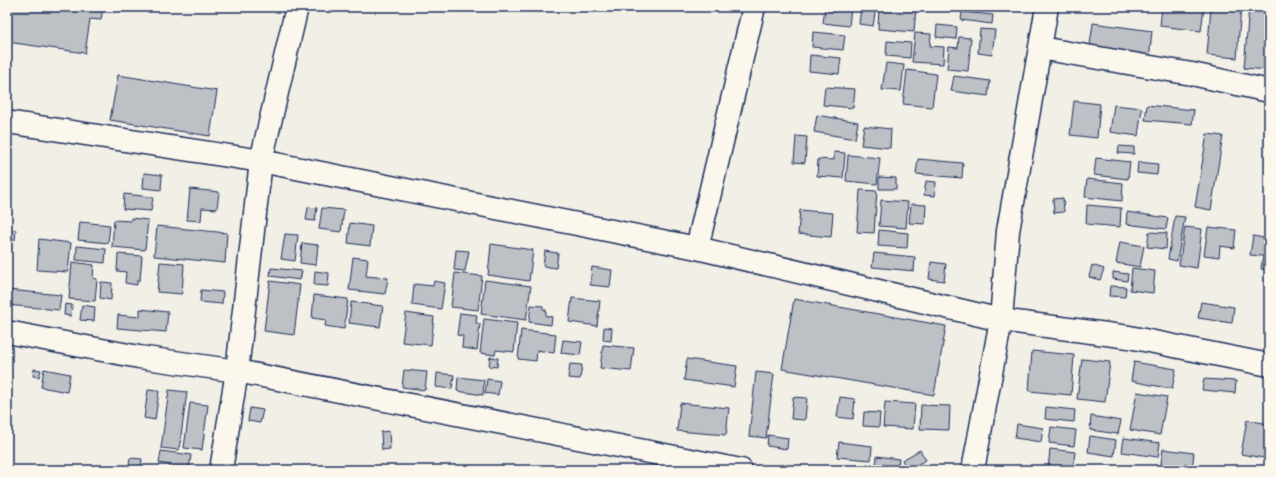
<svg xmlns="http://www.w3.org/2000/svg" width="1276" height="477" font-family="'Balsamiq Sans',sans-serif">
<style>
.building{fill:#bdc0c4;stroke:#1b2f5e}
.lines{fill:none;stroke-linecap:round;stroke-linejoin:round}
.minor-casing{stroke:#1b2f5e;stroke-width:25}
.minor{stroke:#fbf7ec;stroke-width:22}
</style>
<rect width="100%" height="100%" fill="#f2efe6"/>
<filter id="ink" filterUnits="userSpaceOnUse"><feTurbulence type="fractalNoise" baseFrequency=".025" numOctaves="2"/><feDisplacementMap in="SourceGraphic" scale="8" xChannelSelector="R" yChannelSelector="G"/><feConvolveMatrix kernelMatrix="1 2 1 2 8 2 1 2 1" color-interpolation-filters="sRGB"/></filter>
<g filter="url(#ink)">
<g class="building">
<path d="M7,7h96l-2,13 -11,-1 -5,34 -78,-11z"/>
<path d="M825,7h26l-2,19 -26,-3z"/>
<path d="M861,7h15l-3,19 -14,-2z"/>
<path d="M879,7h37l-2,25 -36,-3z"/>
<path d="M1162,7h42l-3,24 -41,-5z"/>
<path d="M1211,7h30l-4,51 -30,-3z"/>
<path d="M1249,7h20v63l-25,-2z"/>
<path d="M962,12l31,3 -1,9 -31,-4z"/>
<path d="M1093,23l59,8 -3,29 -60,-8z"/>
<path d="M937,25l20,2 -1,12 -20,-2z"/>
<path d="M980,29l15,1 -3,25 -14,-2z"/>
<path d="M813,32l32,3 -2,15 -31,-3z"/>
<path d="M915,33l16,1 -1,12 14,1 -1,17 -31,-2z"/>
<path d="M959,37l12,1 -3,33 -21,-2 2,-22 9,1z"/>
<path d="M887,41l24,2 -1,15 -24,-2z"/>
<path d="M810,55l31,3 -2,16 -30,-3z"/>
<path d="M886,63l18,2 -3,26 -19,-1z"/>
<path d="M907,70l29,4 -4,33 -29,-3z"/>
<path d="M118,75l99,16 -7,45 -100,-16z"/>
<path d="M954,76l36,5 -2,15 -37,-5z"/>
<path d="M825,87l30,2 -2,19 -30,-3z"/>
<path d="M1074,101l26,3 -3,34 -27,-3z"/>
<path d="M1114,105l28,3 -4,28 -28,-4z"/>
<path d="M1147,105l47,5 -2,14 -47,-4z"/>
<path d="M817,115l41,7 -3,17 -41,-7z"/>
<path d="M864,126l27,3 -1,19 -29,-3z"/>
<path d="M1207,134l16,2 -12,74 -16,-3z"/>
<path d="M796,136l11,1 -2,26 -11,-1z"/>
<path d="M1119,146l15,1v7l-16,-1z"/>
<path d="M834,152l11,1 -2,25 -26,-2 1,-17 16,1z"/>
<path d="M848,155l32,3 -3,26 -31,-3z"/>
<path d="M1096,158l34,4 -2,17 -34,-4z"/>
<path d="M918,159l45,4 -1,15 -46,-4z"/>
<path d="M1138,162l20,2 -1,11 -20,-2z"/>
<path d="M144,173l18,2 -1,15 -18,-2z"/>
<path d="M879,177l17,1v11h-17z"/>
<path d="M1087,179l36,4 -1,18 -37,-4z"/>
<path d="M926,181l10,1 -1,14 -11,-1z"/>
<path d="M190,189l29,3 -2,17 -15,-1 -1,13 -14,-1z"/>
<path d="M860,190l17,1 -3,42 -17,-1z"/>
<path d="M124,194l29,3 -2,14 -28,-2z"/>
<path d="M1063,198l1,14 -10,1 -1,-14z"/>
<path d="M881,200l27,2 -2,26 -27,-2z"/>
<path d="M911,204l15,1 -1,19 -16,-1z"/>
<path d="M1087,205l34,3 -1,19 -34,-3z"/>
<path d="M308,207l9,1 -2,13 -9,-1z"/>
<path d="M322,208l22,2 -3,22 -22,-3z"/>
<path d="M800,210l33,3 -2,24 -33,-3z"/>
<path d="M1127,212l41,6 -2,11 -40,-5z"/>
<path d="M1175,216l10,1 -8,44 -9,-2z"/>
<path d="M131,218l17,2 -3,30 -33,-3 2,-27 17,1z"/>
<path d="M80,222l30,3 -2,18 -30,-3z"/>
<path d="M350,223l22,3 -2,20 -22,-3z"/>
<path d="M157,226l70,7 -2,30 -71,-7z"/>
<path d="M1185,227l17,2 -5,39 -18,-3z"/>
<path d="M1208,227l28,3 -2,18 -14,-2 -1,11 -15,-2z"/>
<path d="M7,229l9,1 -1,10 -8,-1z"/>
<path d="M879,230l29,3 -1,15 -29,-2z"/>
<path d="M1149,232l18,1 -1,16 -19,-2z"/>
<path d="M285,234l13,1 -3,26 -14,-2z"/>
<path d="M1253,236l16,3v31l-8,-1 2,-13 -13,-1z"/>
<path d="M39,239l32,4 -3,29 -31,-2z"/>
<path d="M1120,242l24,4 -4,21 -24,-4z"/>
<path d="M302,243l16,2 -2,20 -16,-2z"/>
<path d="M491,244l42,6 -4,31 -41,-6z"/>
<path d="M77,246l29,3 -1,14 -29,-3z"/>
<path d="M456,250l13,1 -4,20 -11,-1z"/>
<path d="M545,251l13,2 -2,15 -13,-2z"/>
<path d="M874,253l41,4 -1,14 -42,-4z"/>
<path d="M118,254l24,2 -2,24h-3v5l-12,-2 1,-11 -9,-1z"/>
<path d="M353,257l15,2 -2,17 22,2 -3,16 -36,-4z"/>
<path d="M72,262l22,3 -1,13 4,1 -2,22 -26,-2z"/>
<path d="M160,262l24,2 -2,30 -25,-2z"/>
<path d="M931,262l15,2 -2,17 -15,-2z"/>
<path d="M1092,265l12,4 -4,11 -11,-3z"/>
<path d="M592,267l20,3 -2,17 -20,-2z"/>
<path d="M271,268l31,3 -2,9 -30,-4z"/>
<path d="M1132,268l23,3 -2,22 -23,-3z"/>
<path d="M315,271l14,2 -1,13 -14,-1z"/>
<path d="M1113,272l15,2 -1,7 -14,-2z"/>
<path d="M455,273l27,3 -4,34 -27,-3z"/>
<path d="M1267,274l2,1v11l-4,-1z"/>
<path d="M485,280l46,6 -5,34 -45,-6z"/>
<path d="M270,281l30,4 -6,50 -30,-4z"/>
<path d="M434,281l11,2 -4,26 -29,-4 2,-21 19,2z"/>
<path d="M101,282l11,1 -1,17 -11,-2z"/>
<path d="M1110,286l16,1 -1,10 -16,-1z"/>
<path d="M8,290l53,5 -2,15 -52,-5z"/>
<path d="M201,290l22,2 -1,12 -22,-2z"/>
<path d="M314,295l34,4 -4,30 -19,-3 1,-6 -14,-2z"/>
<path d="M572,298l28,3 -3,25 -28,-4z"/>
<path d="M794,299l152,27 -12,69 -152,-26z"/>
<path d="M351,302l32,4 -3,21 -31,-4z"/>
<path d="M1201,302l33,5 -2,16 -34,-5z"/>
<path d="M65,304l7,1 -1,11 -7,-1z"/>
<path d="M82,305l13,2 -1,14 -14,-1z"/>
<path d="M531,305l12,1v3l3,1v6l6,1 -1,8 -22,-3z"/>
<path d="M140,309l28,3 -2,20 -49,-4 1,-13 22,2z"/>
<path d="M406,313l28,4 -3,28 -29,-3z"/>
<path d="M460,313l17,2 -1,8 4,1 -3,26 -15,-2 1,-12 -6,-1z"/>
<path d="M484,319l33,4 -3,29 -18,-2 -1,5 -15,-2z"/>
<path d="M604,327l8,1 -1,13 -8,-1z"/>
<path d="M521,330l35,4 -2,19 -17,-3 -1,11 -18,-2z"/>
<path d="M563,340l19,2 -2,13 -19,-2z"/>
<path d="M603,345l31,3 -3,23 -31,-3z"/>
<path d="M1032,351l42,4 -3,40 -42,-4z"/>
<path d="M490,357l8,1 -1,9 -8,-1z"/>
<path d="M687,359l50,7 -3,21 -50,-7z"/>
<path d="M1082,359l28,3 -5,40 -28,-3z"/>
<path d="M1134,362l42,7 -4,20 -41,-8z"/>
<path d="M570,364l12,1 -2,14 -12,-1z"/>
<path d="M34,369l7,1 -2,7 -6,-1z"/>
<path d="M44,369l26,5 -3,18 -26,-5z"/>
<path d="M404,370l23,2 -2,18 -23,-3z"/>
<path d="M756,372l18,2 -8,64 -17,-2z"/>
<path d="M437,373l17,2 -2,14 -16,-2z"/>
<path d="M458,377l26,3 -1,15 -26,-4z"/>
<path d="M487,379l13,2 -2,14 -13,-2z"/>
<path d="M1204,379l32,2 -1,12 -33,-3z"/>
<path d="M1268,388h1v22l-3,-1z"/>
<path d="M148,390l11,1 -4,29 -11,-2z"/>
<path d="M169,390l18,2 -8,58 -18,-2z"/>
<path d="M1137,392l30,5 -7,38 -30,-5z"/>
<path d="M793,397l14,1 -2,22 -14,-1z"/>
<path d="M840,397l15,2 -2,20 -16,-2z"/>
<path d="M885,402l30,2 -2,25 -30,-2z"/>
<path d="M190,403l18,2 -6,45 -18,-2z"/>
<path d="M680,403l49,5 -3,27 -49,-4z"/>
<path d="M921,405l29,1 -1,24 -29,-1z"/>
<path d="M1046,407l29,3 -1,12 -29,-3z"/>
<path d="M250,408l13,2 -3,13 -12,-2z"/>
<path d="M864,412l16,1 -1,14 -16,-1z"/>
<path d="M1091,416l30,5 -3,13 -28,-4z"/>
<path d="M1247,420l22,4v35l-28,-5z"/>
<path d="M1017,424l26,4 -2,14 -26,-4z"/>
<path d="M1051,427l25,3 -2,16 -25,-3z"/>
<path d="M389,431l1,18 -8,1 -1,-18z"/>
<path d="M768,435l20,3 -1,11 -20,-3z"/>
<path d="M1090,436l26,4 -2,16 -26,-4z"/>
<path d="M1124,438l36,5 -2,14 -36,-5z"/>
<path d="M839,442l33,4 -1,14 -34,-3z"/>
<path d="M1050,449l25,3 -2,18h-25z"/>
<path d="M1163,449l31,4 -2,17h-32z"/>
<path d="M920,450l6,10 -19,10 -5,-10z"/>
<path d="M161,451l30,4 -2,15h-31v-1l12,1v-5l-11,-2z"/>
<path d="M877,456l22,3 -2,11 -21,-3z"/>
<path d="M130,458l12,1 -1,9 12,2h-25z"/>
</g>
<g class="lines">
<g class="minor-casing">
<g id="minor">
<path d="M1040,48l152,26 77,17"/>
<path d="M7,122l254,39 436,87 304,72 128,17 140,28"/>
<path d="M697,248l57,-241"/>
<path d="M7,332l132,25 98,14 504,99"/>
<path d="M221,470l16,-99 24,-210 36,-154"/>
<path d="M973,470l28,-150 7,-89 39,-224"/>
</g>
</g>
<use href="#minor" class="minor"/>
</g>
</g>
<rect width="1276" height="477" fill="none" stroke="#fbf7ec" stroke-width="24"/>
<rect x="12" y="12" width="1252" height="453" fill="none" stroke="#1b2f5e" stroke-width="1.5" filter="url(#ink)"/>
</svg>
